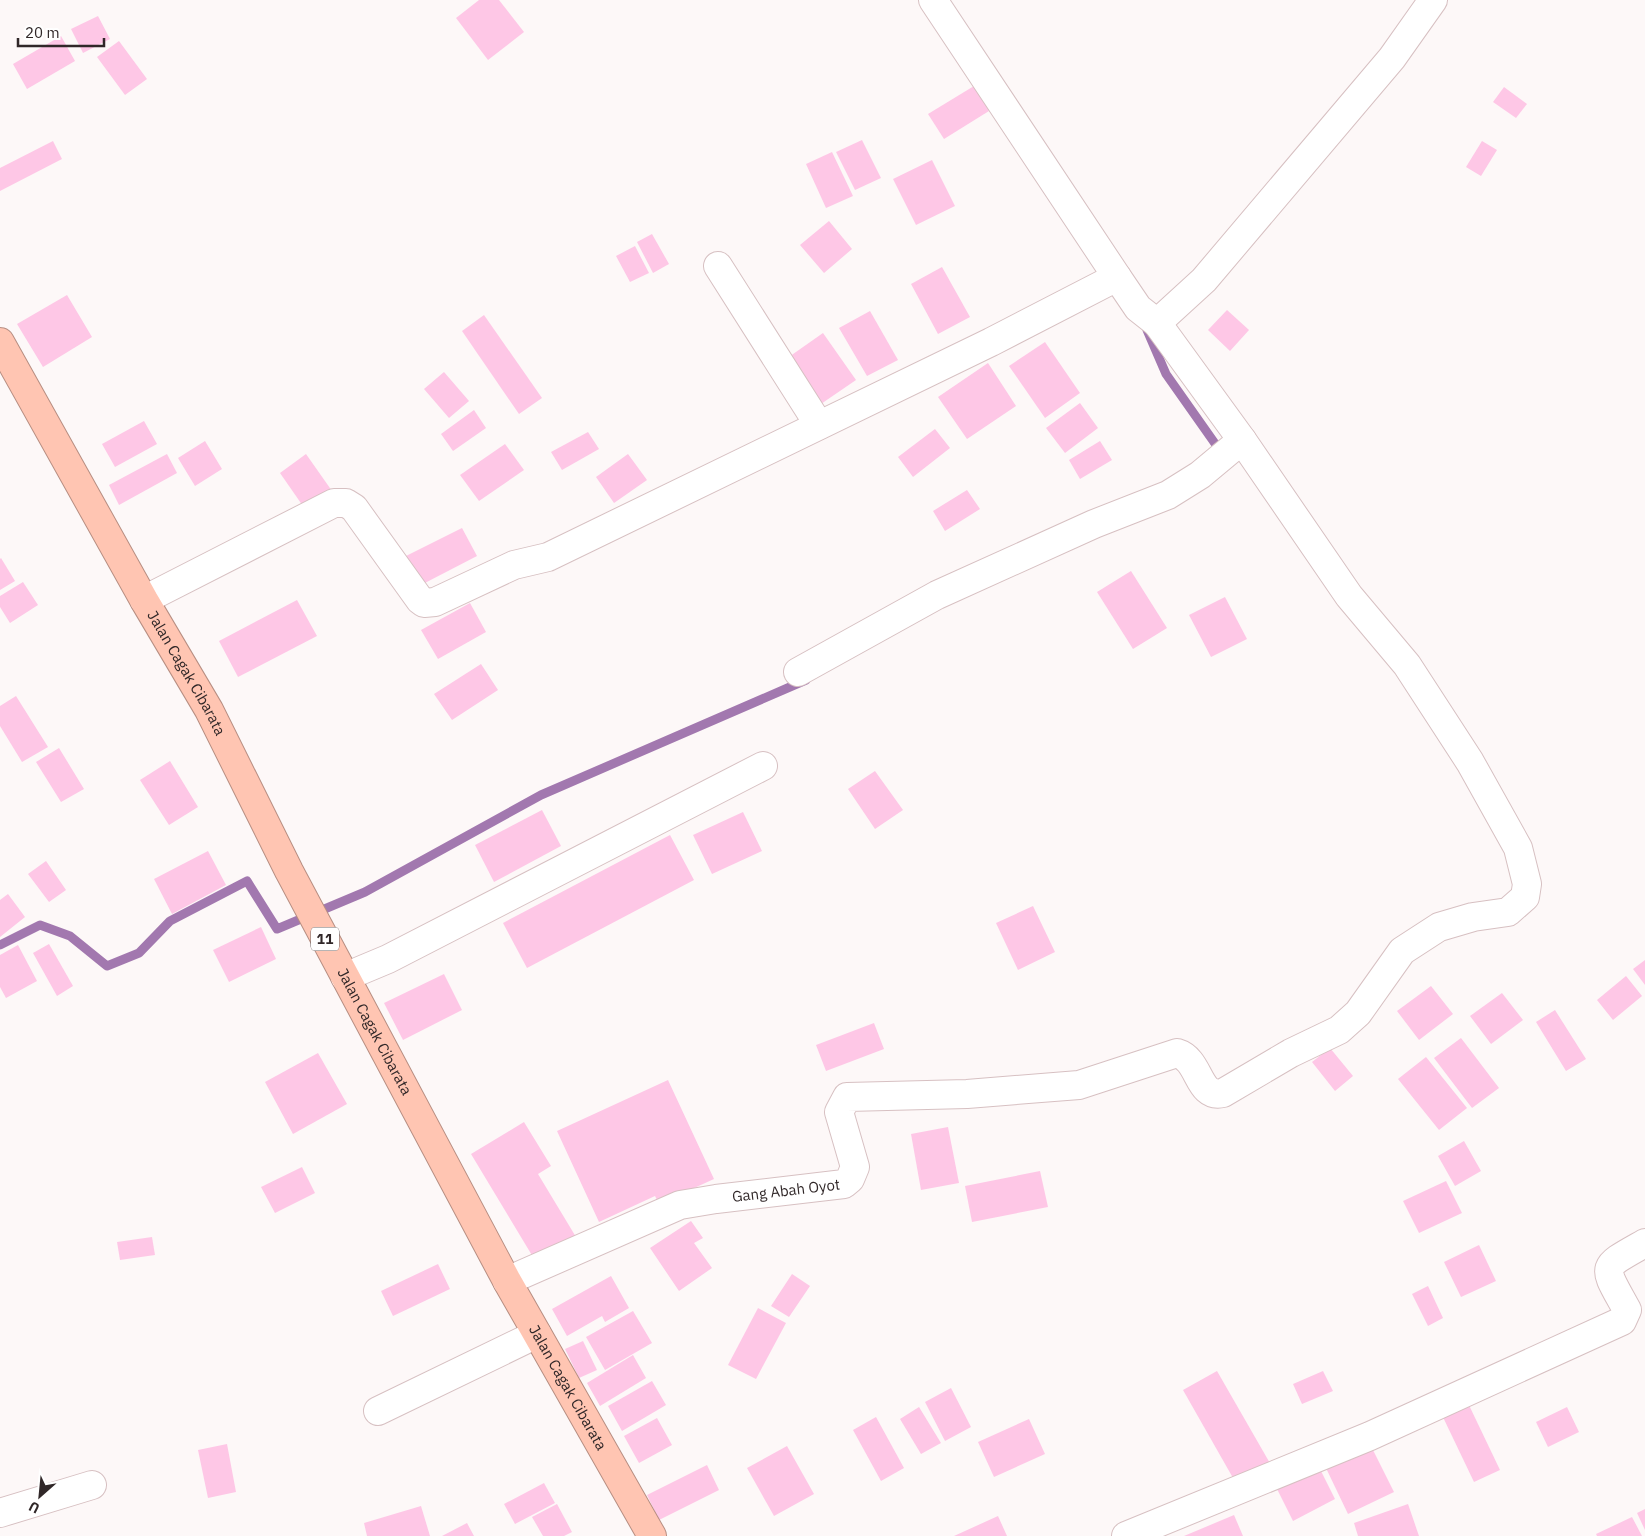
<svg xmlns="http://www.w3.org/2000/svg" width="1645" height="1536" font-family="'IBM Plex Sans',sans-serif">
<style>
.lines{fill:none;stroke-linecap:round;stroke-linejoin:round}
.stream{stroke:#a278af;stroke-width:9}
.building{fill:#fec7e6}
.minor-casing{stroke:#d7c0c2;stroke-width:30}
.highway-casing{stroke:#b78e82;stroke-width:30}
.minor{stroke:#fff;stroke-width:28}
.highway{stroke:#ffc5b2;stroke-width:28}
.labels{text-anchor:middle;stroke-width:4;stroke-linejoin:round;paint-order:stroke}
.shield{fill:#fff;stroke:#6e6868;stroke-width:1}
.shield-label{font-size:14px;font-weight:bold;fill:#302728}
.street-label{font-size:15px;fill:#302728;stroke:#fff}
</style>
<rect width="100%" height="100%" fill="#fdf8f8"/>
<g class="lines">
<g class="stream">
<path d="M1149,329l-2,1 19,44 55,78"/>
<path d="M0,945l40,-20 30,11 37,30 32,-13 31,-32 77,-40 30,48 88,-37 176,-97 265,-115"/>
</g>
</g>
<g class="building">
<path d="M479,0h20l25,32 -36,28 -32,-42z"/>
<path d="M98,16l12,23 -27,14 -12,-24z"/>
<path d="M61,36l14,25 -48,28 -14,-25z"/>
<path d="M119,41l28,38 -22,16 -28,-38z"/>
<path d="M974,86l15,25 -45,28 -16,-25z"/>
<path d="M1504,87l23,17 -11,14 -23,-16z"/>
<path d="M862,140l19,38 -26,12 -19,-38z"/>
<path d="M53,141l9,18 -62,32v-23z"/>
<path d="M1482,141l15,9 -16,26 -15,-9z"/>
<path d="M832,152l21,44 -27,12 -20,-44z"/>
<path d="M932,160l23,46 -39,19 -23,-46z"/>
<path d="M829,221l23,28 -28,24 -24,-28z"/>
<path d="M652,234l17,30 -16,9 -16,-31z"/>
<path d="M635,246l14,27 -19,9 -14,-26z"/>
<path d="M942,267l28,50 -32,17 -27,-50z"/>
<path d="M67,295l25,42 -49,30 -26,-43z"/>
<path d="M1227,310l22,20 -19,21 -22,-21z"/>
<path d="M870,311l28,49 -31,16 -28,-48z"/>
<path d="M484,315l58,83 -23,16 -57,-83z"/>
<path d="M823,333l33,47 -38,26 -32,-47z"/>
<path d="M1045,342l35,51 -35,25 -36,-52z"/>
<path d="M988,363l28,43 -49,33 -29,-42z"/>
<path d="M444,372l25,29 -20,17 -25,-29z"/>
<path d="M1080,403l18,25 -33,25 -19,-25z"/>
<path d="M474,410l12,18 -33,23 -12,-17z"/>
<path d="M144,421l13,23 -42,23 -13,-23z"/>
<path d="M935,429l15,19 -37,29 -15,-20z"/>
<path d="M588,432l11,17 -37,21 -11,-18z"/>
<path d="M205,441l17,28 -27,17 -17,-28z"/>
<path d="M1100,441l12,19 -32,19 -11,-19z"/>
<path d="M505,444l19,26 -45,31 -19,-26z"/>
<path d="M167,454l10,19 -58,32 -10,-20z"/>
<path d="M306,454l26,37 -27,18 -25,-36z"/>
<path d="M628,454l19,26 -33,23 -18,-26z"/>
<path d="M967,490l13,19 -35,22 -12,-20z"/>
<path d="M462,528l15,28 -56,29 -15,-29z"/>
<path d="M1,558l14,23 -15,9v-31z"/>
<path d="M1131,571l36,57 -34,21 -36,-57z"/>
<path d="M23,582l15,23 -28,18 -10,-16v-11z"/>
<path d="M1225,597l22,42 -36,18 -22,-42z"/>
<path d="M297,600l20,36 -79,41 -19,-36z"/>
<path d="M470,603l16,29 -48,27 -17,-29z"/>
<path d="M481,664l17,26 -46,30 -18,-26z"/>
<path d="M16,696l32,51 -26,15 -22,-36v-20z"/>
<path d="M59,748l25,41 -23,13 -25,-40z"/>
<path d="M170,761l28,46 -29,18 -29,-45z"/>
<path d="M875,771l28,39 -28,19 -27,-40z"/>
<path d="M542,810l19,36 -67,36 -19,-37z"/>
<path d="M743,812l19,39 -50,23 -19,-39z"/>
<path d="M670,835l24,45 -167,88 -24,-45z"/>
<path d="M208,851l18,34 -54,29 -18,-35z"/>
<path d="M46,861l20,29 -17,12 -21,-28z"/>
<path d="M8,894l17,23 -25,20v-37z"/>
<path d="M1033,906l22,46 -37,18 -22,-47z"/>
<path d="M261,927l15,32 -47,23 -16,-32z"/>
<path d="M49,944l24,42 -16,10 -24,-43z"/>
<path d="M18,945l19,36 -31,17 -6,-11v-32z"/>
<path d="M1645,960v25l-12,-16z"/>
<path d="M444,974l18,36 -59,30 -19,-37z"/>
<path d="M1626,976l16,20 -29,24 -16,-20z"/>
<path d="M1431,986l22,28 -34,26 -22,-29z"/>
<path d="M1502,993l21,27 -32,24 -21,-28z"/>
<path d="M1555,1010l31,49 -20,12 -30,-49z"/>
<path d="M874,1023l10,26 -58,22 -10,-26z"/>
<path d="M1461,1038l38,50 -27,20 -38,-50z"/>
<path d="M1330,1048l23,28 -18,15 -23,-29z"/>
<path d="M318,1053l29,51 -54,30 -28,-52z"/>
<path d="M1426,1057l41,51 -28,22 -41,-51z"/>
<path d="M668,1080l46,99 -55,25 -4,-8 -56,26 -42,-91z"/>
<path d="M524,1122l27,44 -13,8 38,63 -40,25 -65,-108z"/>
<path d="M948,1127l11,56 -38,7 -10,-56z"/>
<path d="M1464,1141l17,30 -26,15 -17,-30z"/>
<path d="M302,1167l13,26 -40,20 -14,-26z"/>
<path d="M1040,1171l8,36 -76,15 -7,-36z"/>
<path d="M1446,1181l16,32 -43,20 -16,-32z"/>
<path d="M691,1221l12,17 -9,5 18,25 -33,23 -29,-43z"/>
<path d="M152,1237l3,18 -35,5 -3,-18z"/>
<path d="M1479,1245l17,36 -35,16 -17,-35z"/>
<path d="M438,1264l12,25 -57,27 -12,-25z"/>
<path d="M792,1274l18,12 -21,31 -18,-11z"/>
<path d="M611,1276l18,32 -24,14 -3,-6 -35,20 -15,-27z"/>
<path d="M1428,1286l15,32 -15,8 -16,-32z"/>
<path d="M758,1308l28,15 -30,56 -28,-14z"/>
<path d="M633,1311l19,32 -47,27 -19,-33z"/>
<path d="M583,1341l14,29 -18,8 -14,-29z"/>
<path d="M633,1355l13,23 -46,28 -13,-23z"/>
<path d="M1217,1371l54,94 -34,20 -54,-95z"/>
<path d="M1323,1371l10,20 -31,13 -9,-20z"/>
<path d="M652,1381l14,24 -44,26 -14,-25z"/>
<path d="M951,1388l20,39 -26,14 -20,-39z"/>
<path d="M1467,1401l33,69 -26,12 -33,-69z"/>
<path d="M919,1407l22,36 -20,11 -21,-35z"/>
<path d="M1567,1407l12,25 -31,15 -12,-25z"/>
<path d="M876,1417l28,51 -23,13 -28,-51z"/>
<path d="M657,1418l15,27 -33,18 -15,-27z"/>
<path d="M1029,1419l16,35 -51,23 -16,-35z"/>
<path d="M227,1444l9,48 -28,6 -10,-48z"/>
<path d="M1370,1444l24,48 -46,22 -23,-48z"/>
<path d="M787,1446l27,48 -40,22 -27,-48z"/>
<path d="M707,1465l12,25 -60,30 -12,-25z"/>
<path d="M1318,1465l17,34 -42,22 -17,-34z"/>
<path d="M544,1483l11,20 -40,21 -11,-20z"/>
<path d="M557,1504l15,28 -8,4h-21l-11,-19z"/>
<path d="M1408,1504l11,32h-61l-4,-13z"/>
<path d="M421,1506l9,30h-63l-3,-13z"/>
<path d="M1645,1509v21l-8,-17z"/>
<path d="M1234,1515l9,21h-59z"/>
<path d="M998,1516l9,20h-53z"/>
<path d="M1632,1517l10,19h-45l-1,-2z"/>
<path d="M467,1523l7,13h-32z"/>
</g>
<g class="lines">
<g class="minor-casing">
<g id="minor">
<path d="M933,0l184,277"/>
<path d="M718,266l101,159"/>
<path d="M144,600l190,-97h12l8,5 66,92 4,3 11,-1 79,-37 34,-8 443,-215 126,-65 21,31 19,15 47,-43 188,-222 41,-58"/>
<path d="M798,672l139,-77 157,-71 74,-29 32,-20 42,-35"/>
<path d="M345,977l43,-18 375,-193"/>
<path id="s1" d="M507,1281l173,-76 36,-6 128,-15 6,-5 5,-12 -16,-55 8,-15 120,-3 112,-9 98,-32c24,7 20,46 46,40l68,-40 48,-23 19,-17 44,-62 37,-24 34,-10 35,-5 17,-15 2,-13 -9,-36 -48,-86 -63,-97 -58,-69 -107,-156 -85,-117"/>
<path d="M378,1411l159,-77"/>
<path d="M0,1513l92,-28"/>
<path d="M1126,1536l244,-100 252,-115 5,-11c-25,-46 -28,-41 18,-67"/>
</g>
</g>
<g class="highway-casing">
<g id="highway">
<path id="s2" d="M0,342l144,258 65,110 80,161 218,410 145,255"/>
</g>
</g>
<use href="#minor" class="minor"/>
<use href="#highway" class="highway"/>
</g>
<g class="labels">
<rect class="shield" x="311" y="927.5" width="28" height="23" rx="4"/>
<g class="shield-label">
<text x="325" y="944">11</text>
</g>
<g class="street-label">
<text dy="5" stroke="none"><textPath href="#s2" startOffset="380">Jalan Cagak Cibarata</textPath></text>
<text dy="5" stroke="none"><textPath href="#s2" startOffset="785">Jalan Cagak Cibarata</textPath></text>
<text dy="5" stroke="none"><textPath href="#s1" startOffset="296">Gang Abah Oyot</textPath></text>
<text dy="5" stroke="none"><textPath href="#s2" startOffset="1190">Jalan Cagak Cibarata</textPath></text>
</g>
</g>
<g transform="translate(40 1496) rotate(207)" stroke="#ffffff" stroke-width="4" paint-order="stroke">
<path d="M0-4L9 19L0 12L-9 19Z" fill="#302728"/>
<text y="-8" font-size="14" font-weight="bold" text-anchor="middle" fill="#302728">U</text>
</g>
<path d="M18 38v8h86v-8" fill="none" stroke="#302728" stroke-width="2.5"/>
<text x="25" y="38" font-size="15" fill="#302728" stroke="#ffffff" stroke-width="4" paint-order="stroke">20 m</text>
</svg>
